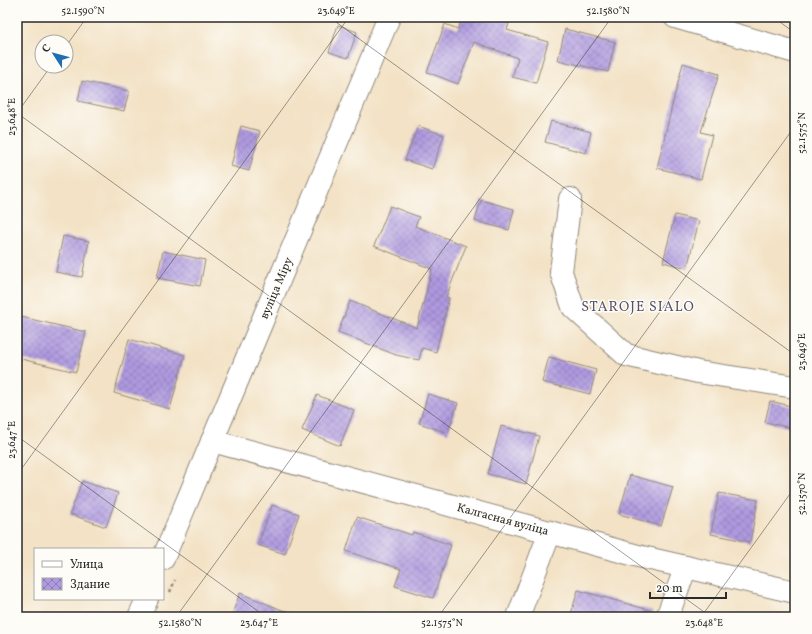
<svg xmlns="http://www.w3.org/2000/svg" width="812" height="634" font-family="Vollkorn,serif">
<style>
.building{fill:url(#building-cross-hatch)}
.lines{fill:none;stroke-linecap:round;stroke-linejoin:round}
.minor-casing{stroke:#8f8678;stroke-width:24}
.path{stroke:#8f8678;stroke-width:2.5;stroke-dasharray:3 3;stroke-linecap:butt}
.minor{stroke:#fff;stroke-width:22}
.ticks{fill:none;stroke:#2b2b2b;stroke-width:1;stroke-opacity:0.45}
.labels{text-anchor:middle;stroke-width:3;stroke-linejoin:round;paint-order:stroke}
.street-label{font-size:12px;fill:#2b2b2b;stroke:#fdfcf7}
.quarter-label{font-size:14px;letter-spacing:1px;fill:#59526a;stroke:#fdfcf7}
.neatline{fill:none;stroke:#2b2b2b;stroke-width:1.5}
.ticks-label{font-size:10px;text-anchor:middle;fill:#2b2b2b}
</style>
<defs>
<pattern id="building-cross-hatch" width="8" height="8" patternUnits="userSpaceOnUse"><rect width="8" height="8" fill="#af9ae0"/><path d="M0 0l8 8M0 8l8-8" fill="none" stroke="#8f7eb6"/></pattern>
</defs>
<rect width="100%" height="100%" fill="#fdfcf7"/>
<filter id="ink" filterUnits="userSpaceOnUse"><feTurbulence type="fractalNoise" baseFrequency=".025" numOctaves="2"/><feDisplacementMap in="SourceGraphic" scale="8" xChannelSelector="R" yChannelSelector="G"/><feConvolveMatrix kernelMatrix="1 2 1 2 8 2 1 2 1" color-interpolation-filters="sRGB"/></filter>
<filter id="wash" filterUnits="userSpaceOnUse"><feTurbulence type="fractalNoise" baseFrequency=".012" numOctaves="4" result="noise"/><feDisplacementMap in="SourceGraphic" scale="16" xChannelSelector="R" yChannelSelector="G"/><feGaussianBlur stdDeviation="0.9" result="paint"/><feColorMatrix in="noise" values="0 0 0 0 0 0 0 0 0 0 0 0 0 0 0 0 0 1.4 0 .05"/><feComposite in="paint" operator="in"/></filter>
<g filter="url(#wash)">
<rect width="100%" height="100%" fill="#f3e2c5"/>
<g id="blocks">
<g class="building">
<path d="M462,17h49l-4,13 41,12 -12,41 -24,-6 6,-19 -44,-16 -16,42 -31,-12 18,-48 13,5z"/>
<path d="M338,25l19,7 -9,26 -19,-6z"/>
<path d="M565,29l50,13 -7,30 -50,-12z"/>
<path d="M683,63l36,11 -18,58 11,3 -11,44 -44,-11 19,-78z"/>
<path d="M82,81l47,10 -5,20 -46,-10z"/>
<path d="M551,121l40,11 -5,21 -41,-11z"/>
<path d="M241,126l19,5 -11,40 -18,-5z"/>
<path d="M418,126l26,9 -12,34 -27,-9z"/>
<path d="M481,200l33,9 -5,21 -34,-9z"/>
<path d="M390,206l29,11 -4,9 51,20 -20,51 3,1 -13,54 -14,-4 -3,12 -23,-5 -58,-23 12,-31 67,27 15,-59 -58,-23z"/>
<path d="M675,215l24,6 -12,47 -24,-6z"/>
<path d="M63,236l26,5 -7,36 -26,-5z"/>
<path d="M163,251l42,9 -5,26 -43,-8z"/>
<path d="M17,316l69,16 -10,40 -59,-14z"/>
<path d="M129,339l56,16 -15,54 -56,-16z"/>
<path d="M549,357l47,13 -6,24 -48,-12z"/>
<path d="M428,394l30,9 -10,30 -29,-10z"/>
<path d="M317,395l37,15 -14,36 -38,-16z"/>
<path d="M770,401l25,6v22l-30,-7z"/>
<path d="M501,426l38,10 -13,48 -38,-10z"/>
<path d="M630,475l43,12 -12,39 -42,-12z"/>
<path d="M82,481l36,12 -12,34 -36,-13z"/>
<path d="M719,493l39,7 -8,42 -39,-8z"/>
<path d="M272,505l27,9 -14,40 -27,-9z"/>
<path d="M357,517l55,18 1,-3 38,13 -18,53 -38,-12 6,-17 -55,-18z"/>
<path d="M578,590l75,21 -1,6h-82z"/>
<path d="M240,593l57,23 -1,1h-65z"/>
</g>
</g>
</g>
<g filter="url(#ink)">
<use href="#blocks" fill-opacity="0" stroke="#8f8678" stroke-width="1"/>
<g class="lines">
<g class="minor-casing">
<g id="minor">
<path d="M675,17l120,35"/>
<path d="M570,199l-9,73 12,35 53,48 72,17 97,15"/>
<path d="M212,441l430,116 153,35"/>
<path d="M163,559l226,-542"/>
<path d="M139,617l8,-18"/>
<path d="M518,617l32,-85"/>
<path d="M667,617l19,-50"/>
</g>
</g>
<path class="path" d="M170,592l5,-12"/>
<use href="#minor" class="minor"/>
</g>
</g>
<path class="ticks" d="M329,17l466,338M773,17l22,16M66,46l21,-29M17,113l694,504M17,113l34,-47M17,436l249,181M17,475l332,-458M176,617l436,-600M438,617l357,-491M701,617l94,-130"/>
<g class="labels">
<g class="street-label">
<text transform="translate(276 288) rotate(-67)" y="4">вуліца Міру</text>
<text transform="translate(503 519) rotate(15)" y="4">Калгасная вуліца</text>
</g>
<g class="quarter-label">
<text x="638" y="311">STAROJE SIALO</text>
</g>
</g>
<rect width="812" height="634" fill="none" stroke="#fdfcf7" stroke-width="44"/>
<rect x="34" y="548" width="130" height="52" fill="#fdfcf7" stroke="#a9a8a5"/>
<rect x="42" y="561" width="20" height="6" fill="#ffffff" stroke="#a9a8a5"/>
<text x="70" y="568" font-size="12" fill="#2b2b2b">Улица</text>
<rect x="42" y="578" width="20" height="12" fill="url(#building-cross-hatch)" stroke="#a9a8a5"/>
<text x="70" y="588" font-size="12" fill="#2b2b2b">Здание</text>
<g transform="translate(54 54) rotate(306)"><circle r="19" fill="#fdfcf7" stroke="#a9a8a5"/>
<path d="M0-3L7 15L0 10L-7 15Z" fill="#1f6fb2"/>
<text y="-6" font-size="11" font-weight="bold" text-anchor="middle" fill="#2b2b2b">С</text>
</g>
<path d="M650 592v6h76v-6" fill="none" stroke="#2b2b2b" stroke-width="2"/>
<text x="656" y="592" font-size="12" fill="#2b2b2b" stroke="#fdfcf7" stroke-width="3" paint-order="stroke">20 m</text>
<rect x="22" y="22" width="768" height="590" class="neatline"/>
<g class="ticks-label">
<text x="83" y="14">52.1590°N</text>
<text x="336" y="14">23.649°E</text>
<text x="608" y="14">52.1580°N</text>
<text transform="translate(11 117) rotate(-90)" y="4">23.648°E</text>
<text transform="translate(801 133) rotate(-90)" y="4">52.1575°N</text>
<text transform="translate(801 352) rotate(-90)" y="4">23.649°E</text>
<text transform="translate(11 440) rotate(-90)" y="4">23.647°E</text>
<text transform="translate(801 494) rotate(-90)" y="4">52.1570°N</text>
<text x="180" y="626">52.1580°N</text>
<text x="259" y="626">23.647°E</text>
<text x="442" y="626">52.1575°N</text>
<text x="704" y="626">23.648°E</text>
</g>
</svg>
